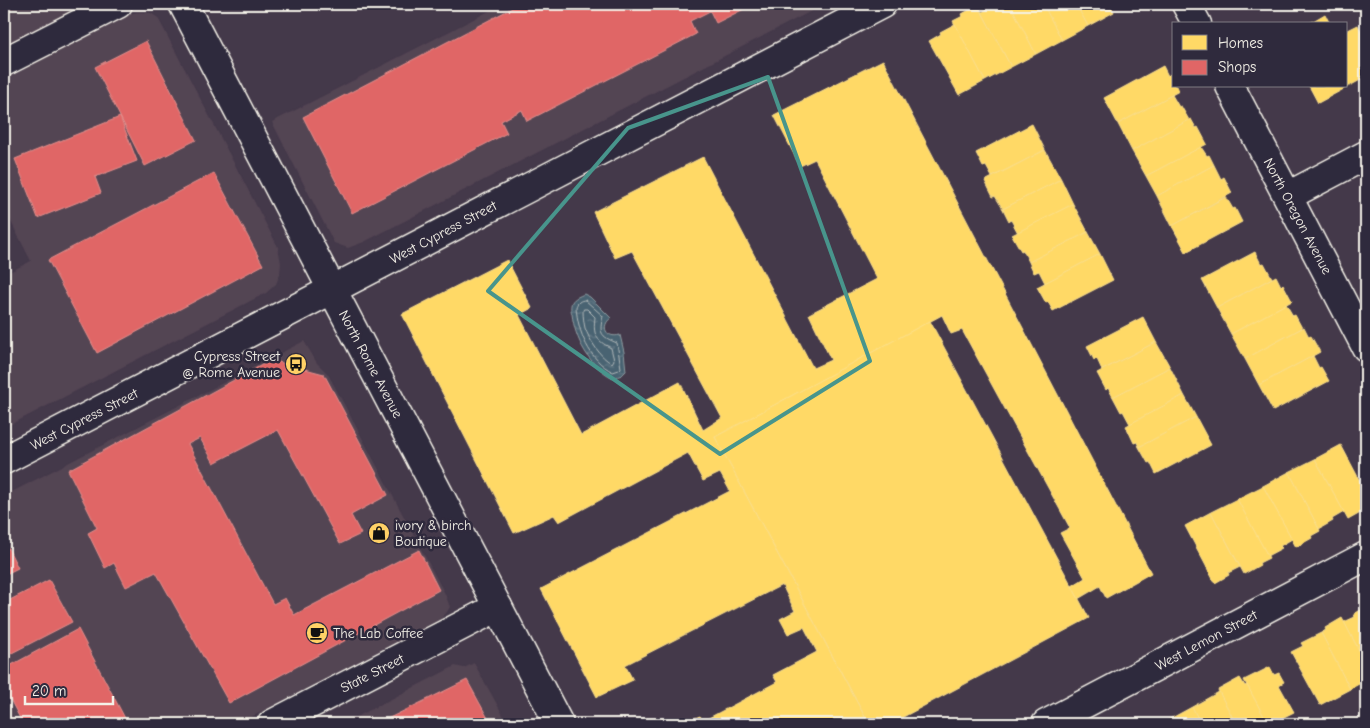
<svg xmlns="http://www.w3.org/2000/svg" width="1370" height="728" font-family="'Comic Neue',sans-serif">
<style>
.built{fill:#534453}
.water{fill:url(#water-ripples);stroke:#8e9ca1}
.homes{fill:#ffd966;stroke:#fce08d}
.shops{fill:#e06666;stroke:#e6908d}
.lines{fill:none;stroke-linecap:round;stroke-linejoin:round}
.shore{stroke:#b0b8b9;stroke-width:1}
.minor-casing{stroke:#f4f1e8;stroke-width:31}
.minor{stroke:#2f2a3d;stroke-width:28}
.marked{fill:none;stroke:#48958c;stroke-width:4;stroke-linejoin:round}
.labels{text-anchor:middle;stroke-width:5;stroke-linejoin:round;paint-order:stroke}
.street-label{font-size:14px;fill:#f4f1e8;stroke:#2f2a3d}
.poi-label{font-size:14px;fill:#f4f1e8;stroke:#2f2a3d;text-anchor:start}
</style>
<defs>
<pattern id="water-ripples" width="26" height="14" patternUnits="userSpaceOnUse" patternTransform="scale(1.25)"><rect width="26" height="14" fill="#4a6372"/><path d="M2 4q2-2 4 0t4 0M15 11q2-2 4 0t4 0" fill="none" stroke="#657a86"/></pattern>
</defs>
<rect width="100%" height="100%" fill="#44394a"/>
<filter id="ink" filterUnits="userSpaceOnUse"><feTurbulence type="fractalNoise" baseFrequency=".02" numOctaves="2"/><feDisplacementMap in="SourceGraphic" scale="10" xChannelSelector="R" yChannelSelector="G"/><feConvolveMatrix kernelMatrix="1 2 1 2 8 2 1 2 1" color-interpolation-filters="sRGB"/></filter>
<g filter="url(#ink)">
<g class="built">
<path d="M4,4h81l-81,43z"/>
<path d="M503,4h322l-461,238 -16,6 -14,-5 -62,-121z"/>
<path d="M139,12l12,1 7,5 120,229 3,16 -1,11 -4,10 -10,9 -262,135v-153l27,-14 -27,-53v-128l122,-66z"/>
<path d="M304,341l13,22 11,11 117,220 5,13 -3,5 -6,7 -203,105h-234v-228z"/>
<path d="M474,663l34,61h-165l112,-58 9,2z"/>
</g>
<path class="water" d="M584,294l6,3 21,21c-11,8 -5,21 9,17l4,17 2,19 -4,4 -9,3c-24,-12 -38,-39 -41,-64 -1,-3 -2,-8 0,-12 2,-4 8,-6 12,-8z"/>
<g class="homes">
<path d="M992,4h18l26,50 -25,13 -29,-55 11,-6z"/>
<path d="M1010,4h33l19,36 -26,14z"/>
<path d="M1043,4h33l12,22 -26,14z"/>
<path d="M1076,4h34l4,8 -26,14z"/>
<path d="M978,5l33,62 -26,14 -32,-60 10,-5 -1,-2z"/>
<path d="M1325,14l5,10h-22z"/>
<path d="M955,24l30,57 -26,14 -30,-54 12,-7 -1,-2z"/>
<path d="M1358,25l8,15v37l-48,26 -9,-17h37v-55z"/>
<path d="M883,60l268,513 -45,25 -6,-12 -22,13 -6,-13 13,-8 -25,-45 10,-5 -108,-198 -11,4 -9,-19 -227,122 151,282 -8,4v1h-173l-1,-1 16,-7 3,5 74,-39 -4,-7 44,-23 -13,-25 -16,7 -8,-15 15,-8 -13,-26 -157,80 8,15 -36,17 -56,-108 189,-98 -10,-18 -17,8 -15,-28 -129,69 -5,-7 -40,18 -112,-219 105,-54 25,48 -13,7 62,120 99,-53 23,48 19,-12 -90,-167 -17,7 -22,-46 110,-55 110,211 18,-8 -22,-46 68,-35 -62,-120 -15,7 -26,-51z"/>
<path d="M1163,66l5,10 2,-2 4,7v5h3l2,5 -61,33 -14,-26z"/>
<path d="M1172,95l7,12 2,-1 8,14 -57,31 -14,-27z"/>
<path d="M1191,119l5,9 2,-1 9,17 -61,32 -14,-25z"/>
<path d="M1032,124l13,26 -53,27 -6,-11 -3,1 -7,-14z"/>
<path d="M1201,147l6,9 2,-1 5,10 -57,31 -11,-20z"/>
<path d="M1045,150l16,29 -58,30 -8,-13 -2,1 -8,-16z"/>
<path d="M1214,165l7,14 3,-2 8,16 -60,33 -15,-30z"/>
<path d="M1061,179l12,25 -55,29 -7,-13 -2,1 -6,-12z"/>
<path d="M1226,197l7,12 2,-1 7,14 -56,30 -14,-26z"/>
<path d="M1073,204l15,28 -59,30 -6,-12 -2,1 -9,-16z"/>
<path d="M1088,232l12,22 -55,29 -6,-12 -5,2 -5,-11z"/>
<path d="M1255,252l6,12 3,-1 8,15 -55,30 -15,-28z"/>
<path d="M1100,254l13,26 -60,31 -5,-9 -2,1 -9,-16z"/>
<path d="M1276,276l5,10 2,-2 9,17 -61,33 -14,-26z"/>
<path d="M1286,304l7,12 2,-1 7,13 -57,31 -14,-25z"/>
<path d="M1143,317l13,25 -54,28 -5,-11 -3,1 -7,-14z"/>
<path d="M930,321l159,297 -199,106h-21l-154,-287z"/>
<path d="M1304,327l5,10 2,-1 9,16 -61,33 -14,-26z"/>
<path d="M1156,342l14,25 -57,30 -5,-9 -2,2 -9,-17z"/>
<path d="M1313,356l6,12 2,-1 8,14 -56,30 -14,-26z"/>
<path d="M1170,367l14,28 -54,29 -7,-13 -2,1 -8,-15z"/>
<path d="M1184,395l12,22 -57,30 -2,-5 -3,1 -8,-17z"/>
<path d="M1196,417l15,28 -55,29 -6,-12 -2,1 -9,-16z"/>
<path d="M1341,445l25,47v15l-3,2 1,2 -16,9 -33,-61z"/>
<path d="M1315,459l29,53 -12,7 1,2 -14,8 -30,-57z"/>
<path d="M1289,472l31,59 -9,5 1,2 -16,9 -33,-61z"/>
<path d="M1263,486l29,53 -12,7 2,2 -15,8 -30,-57z"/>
<path d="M1237,499l32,59 -10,5 1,2 -16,9 -33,-62z"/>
<path d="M1211,512l29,55 -12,6 1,2 -14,8 -30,-57z"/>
<path d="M1366,607v57l-22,-42 11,-5 -1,-3z"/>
<path d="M1342,618l24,46v16l-16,9 -29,-56 5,-3 -1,-2z"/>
<path d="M1321,633l29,56 -30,16 -29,-53 12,-6 -2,-3z"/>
<path d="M1270,667l4,8 5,-2 5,9 -5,3 15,27 -24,12h-2l-24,-44z"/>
<path d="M1240,678l5,8 2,-1 21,39h-32l-18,-34z"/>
<path d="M1219,692l17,32h-35l-9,-17z"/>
<path d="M1192,707l9,17h-27l-4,-5z"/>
<path d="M1170,719l4,5h-14z"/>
</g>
<g class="shops">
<path d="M4,4h14l-14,7z"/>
<path d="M520,4h234l-38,19 -6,-12 -20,10 6,13 -169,87 -5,-11 -21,11 6,12 -155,80 -49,-96z"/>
<path d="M146,41l50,99 -51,26 -50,-99z"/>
<path d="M120,117l17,44 -42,16 6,16 -63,25 -23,-59z"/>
<path d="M214,173l49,92 -166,88 -49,-93z"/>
<path d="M271,360l53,14 64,121 -37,20 10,19 -21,10 -62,-114 -64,33 -14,-25 -12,6 85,160 12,-6 9,17 125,-65 20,40 -210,113 -73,-131 -30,15 -12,-24 -9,5 -17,-35 9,-5 -29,-58z"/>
<path d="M4,540l14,28 -14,7z"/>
<path d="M49,580l23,42 -68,35v-54z"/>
<path d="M78,629l50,95h-26l-3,-6 -12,6h-64l-19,-36v-19z"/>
<path d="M467,680l24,44h-114z"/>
</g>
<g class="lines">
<g class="shore">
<path d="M585,300l18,16c-4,17 -3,20 14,27l4,25 -2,2 -6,2c-24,-12 -35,-40 -37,-65 1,-4 4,-7 9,-7z"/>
<path d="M584,309h3l8,8c-2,17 0,23 16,31l3,12 -2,3c-11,-4 -23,-24 -27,-35 -1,-5 -2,-11 -2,-17z"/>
</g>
<g class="minor-casing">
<g id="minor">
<path d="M183,4l376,720"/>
<path d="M1186,4l11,20"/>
<path d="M4,62l114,-58"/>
<path d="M1230,86l136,261"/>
<path d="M1288,196l78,-41"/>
<path d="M4,460l878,-456"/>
<path d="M272,724l226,-117"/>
<path d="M1046,724l320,-168"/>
</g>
</g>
<use href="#minor" class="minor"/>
</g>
</g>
<path class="marked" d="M768,77l102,284 -150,93 -232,-163 140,-163z"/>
<defs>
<g id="bus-disc" transform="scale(1.125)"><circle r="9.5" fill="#ffd166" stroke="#2f2a3d"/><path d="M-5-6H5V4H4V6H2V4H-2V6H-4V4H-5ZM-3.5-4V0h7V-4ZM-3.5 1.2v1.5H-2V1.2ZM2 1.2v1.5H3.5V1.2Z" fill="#111"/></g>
<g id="shop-disc" transform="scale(1.125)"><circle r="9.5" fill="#ffd166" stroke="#2f2a3d"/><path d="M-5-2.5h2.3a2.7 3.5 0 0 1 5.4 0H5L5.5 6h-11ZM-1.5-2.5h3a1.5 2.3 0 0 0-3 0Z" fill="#111"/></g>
<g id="cafe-disc" transform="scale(1.125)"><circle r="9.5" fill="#ffd166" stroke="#2f2a3d"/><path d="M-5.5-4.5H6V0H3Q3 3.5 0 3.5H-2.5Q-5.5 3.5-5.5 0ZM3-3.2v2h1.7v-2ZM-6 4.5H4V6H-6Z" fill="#111"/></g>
</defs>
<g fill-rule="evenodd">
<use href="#bus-disc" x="296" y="364"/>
<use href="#shop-disc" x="379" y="533"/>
<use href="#cafe-disc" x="317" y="633"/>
</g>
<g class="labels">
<g class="street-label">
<text transform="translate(1298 216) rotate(62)" y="5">North Oregon Avenue</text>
<text transform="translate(443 232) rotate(-28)" y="5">West Cypress Street</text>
<text transform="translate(371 364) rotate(62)" y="5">North Rome Avenue</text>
<text transform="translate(84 419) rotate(-27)" y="5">West Cypress Street</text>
<text transform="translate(1206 640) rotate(-28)" y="5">West Lemon Street</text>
<text transform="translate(372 673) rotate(-27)" y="5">State Street</text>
</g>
<g class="poi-label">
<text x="280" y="361" text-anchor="end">Cypress Street<tspan x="280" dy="16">@ Rome Avenue</tspan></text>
<text x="395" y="530">ivory &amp; birch<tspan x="395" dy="16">Boutique</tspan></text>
<text x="333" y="638">The Lab Coffee</text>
</g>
</g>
<rect width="1370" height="728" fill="none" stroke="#2f2a3d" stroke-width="20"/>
<rect x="10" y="10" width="1350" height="708" fill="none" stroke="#f4f1e8" stroke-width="2" filter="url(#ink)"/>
<rect x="1172" y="22" width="175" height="65" fill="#2f2a3d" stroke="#7e7a81"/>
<rect x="1182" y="35" width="25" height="15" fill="#ffd966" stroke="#7e7a81"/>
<text x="1218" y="48" font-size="15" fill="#f4f1e8">Homes</text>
<rect x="1182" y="60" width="25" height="15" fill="#e06666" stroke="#7e7a81"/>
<text x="1218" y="72" font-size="15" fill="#f4f1e8">Shops</text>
<path d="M25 696v8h88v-8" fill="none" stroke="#f4f1e8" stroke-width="2.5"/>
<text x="32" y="696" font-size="15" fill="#f4f1e8" stroke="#2f2a3d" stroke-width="4" paint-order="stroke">20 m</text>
</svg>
